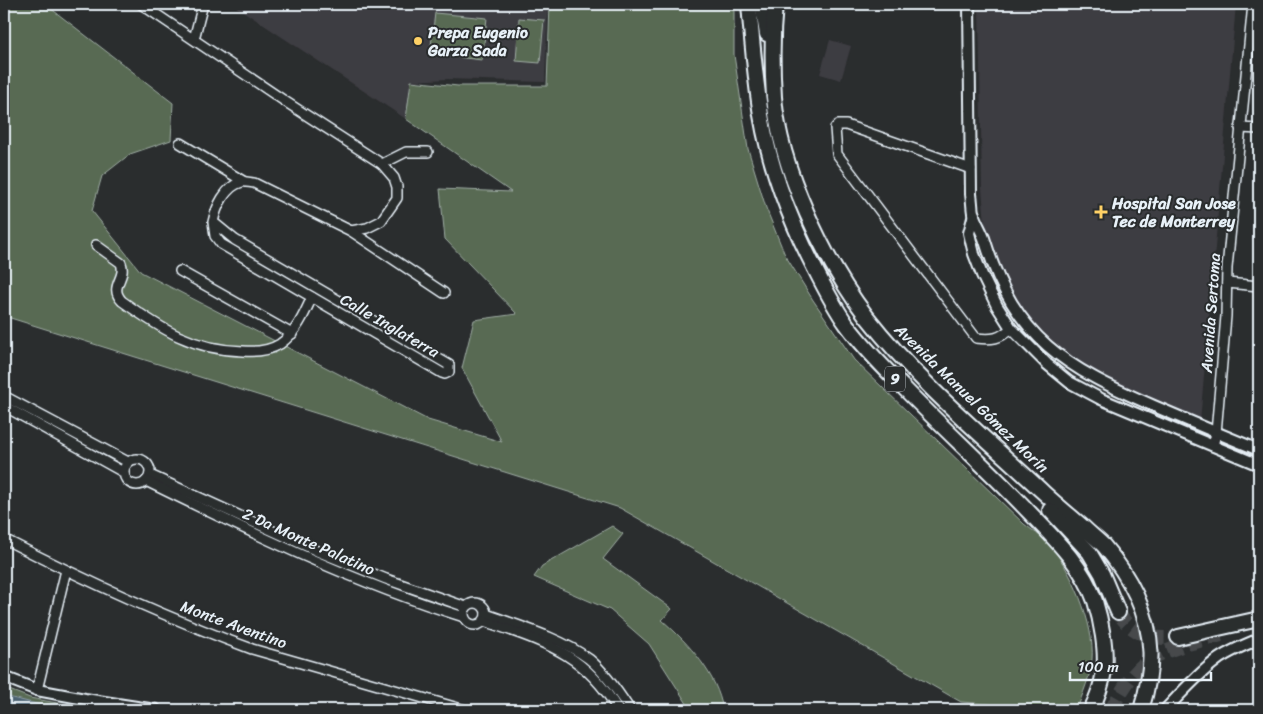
<svg xmlns="http://www.w3.org/2000/svg" width="1263" height="714" font-family="Sriracha,sans-serif">
<style>
.built{fill:#3e3c42}
.green{fill:#596a53;stroke:#a0aea6}
.water{fill:#4e6472;stroke:#8c9ca8}
.lines{fill:none;stroke-linecap:round;stroke-linejoin:round}
.trunk-tunnel{stroke:#464a4c;stroke-width:14;stroke-dasharray:14 7;stroke-linecap:butt}
.minor-casing{stroke:#e8f1f8;stroke-width:12}
.tertiary-casing{stroke:#e8f1f8;stroke-width:14}
.trunk-casing{stroke:#e8f1f8;stroke-width:18}
.minor{stroke:#2a2d2e;stroke-width:9}
.tertiary{stroke:#2a2d2e;stroke-width:10}
.trunk{stroke:#2a2d2e;stroke-width:14}
.poi-dot{fill:#ffd166;stroke:#2a2d2e;stroke-width:2}
.labels{text-anchor:middle;stroke-width:4;stroke-linejoin:round;paint-order:stroke}
.shield{fill:#2a2d2e;stroke:#afb6bb;stroke-width:1}
.shield-label{font-size:15px;font-weight:bold;fill:#e8f1f8}
.poi-label{font-size:16px;font-weight:bold;fill:#e8f1f8;stroke:#2a2d2e;text-anchor:start}
.street-label{font-size:16px;fill:#e8f1f8;stroke:#2a2d2e}
</style>
<rect width="100%" height="100%" fill="#2a2d2e"/>
<filter id="ink" filterUnits="userSpaceOnUse"><feTurbulence type="fractalNoise" baseFrequency=".02" numOctaves="2"/><feDisplacementMap in="SourceGraphic" scale="10" xChannelSelector="R" yChannelSelector="G"/><feConvolveMatrix kernelMatrix="1 2 1 2 8 2 1 2 1" color-interpolation-filters="sRGB"/></filter>
<g filter="url(#ink)">
<g class="built">
<path d="M232,4h316l-3,78 -98,-3 -36,2 -5,38z"/>
<path d="M979,4h257l-36,418 -100,-42 -68,-51 -29,-46 -17,-47 -4,-48z"/>
<path d="M830,40l21,6 -10,34 -21,-6z"/>
</g>
<g class="green">
<path d="M4,4h41l128,99 -2,37 -41,14 -28,22 -10,35 49,61 287,148 74,22 -40,-74 12,-48 43,-6 -72,-75 -5,-50 71,3 -105,-73 5,-38 47,5h89l3,-82h184v51l14,94 18,59 19,47 28,45 41,60 170,164c8,6 17,12 24,19 23,25 47,82 44,116 -1,17 -10,35 -15,51h-18l-98,-8 -341,-194 -616,-192z"/>
<path d="M435,13l52,5 -5,42 -52,-6z"/>
<path d="M519,18l25,2 -4,43 -24,-2z"/>
<path d="M612,526l11,8 -20,25 69,50 -10,11c27,24 55,54 61,90h-32l-42,-66 -39,-34 -76,-33 8,-11z"/>
<path d="M4,688l26,10 65,12h-91z"/>
</g>
<path class="water" d="M4,696l57,14c-20,0 -38,1 -57,-5z"/>
<g class="lines">
<g class="trunk-tunnel">
<path d="M1118,612c13,22 35,29 60,25"/>
<path d="M1111,710c8,-15 20,-36 34,-47 21,-15 51,-21 76,-28"/>
</g>
<g class="minor-casing">
<g id="minor">
<path d="M141,4l145,98 96,62 12,14 3,9v11l-16,23 -14,7 -16,3 -97,-48c-3,0 -9,-2 -12,-1 -17,4 -26,26 -29,40l22,18 214,125v7l-4,2 -3,-1 -221,-129 -6,-8 -2,-14"/>
<path d="M194,39l9,-35"/>
<path d="M1240,128l19,1"/>
<path d="M180,143l63,38"/>
<path d="M382,164l24,-12h22"/>
<path d="M971,169l-125,-44h-8l-3,3 2,26 139,184c16,2 24,1 35,-10"/>
<path d="M351,231l93,62"/>
<path d="M96,245l25,18c6,16 -13,23 1,38 39,28 71,49 121,50 12,1 26,0 37,-7 16,-11 24,-29 32,-47"/>
<path d="M180,271l112,63"/>
<path d="M1227,283l32,3"/>
<path d="M4,396l124,66"/>
<path d="M4,406l119,66"/>
<path d="M1213,446l3,-13 10,-117 1,-48 26,-264"/>
<circle cx="137" cy="472" r="13"/>
<path d="M150,475l167,76 69,28 80,28"/>
<path d="M146,481c104,51 208,102 318,136"/>
<path d="M4,539c80,41 163,79 248,110l213,61"/>
<circle cx="475" cy="614" r="11"/>
<path d="M486,614c33,12 75,24 103,45 16,13 30,34 41,51"/>
<path d="M484,621c59,21 100,31 134,89"/>
<path d="M37,690l29,-120"/>
</g>
</g>
<g class="tertiary-casing">
<g id="tertiary">
<path d="M969,4l2,190c1,6 1,13 2,19 3,10 9,18 12,28 30,98 81,127 169,165 35,15 70,30 105,44"/>
<path d="M974,214l-5,19 5,21 8,21 15,31 14,22 36,36 22,18 32,17 158,66"/>
<path d="M4,677l33,13 48,9 71,11"/>
<path d="M1165,710c16,-17 33,-36 52,-50 12,-9 28,-15 42,-21"/>
</g>
</g>
<g class="trunk-casing">
<g id="trunk">
<path d="M749,4c3,37 6,74 12,111 9,53 29,105 53,152 10,20 20,40 33,58 17,23 38,44 58,64 41,42 84,81 124,123 25,26 54,54 66,89 6,19 12,50 9,70 -2,13 -7,27 -13,39"/>
<path d="M762,4l5,30"/>
<path d="M775,4c-3,30 -3,62 -1,93 6,71 50,164 93,220 51,65 116,119 177,176 12,11 25,22 38,33 7,7 15,13 22,20 12,14 24,32 32,49 19,41 18,73 5,115"/>
<path d="M1050,510l39,42 13,22 16,38"/>
<path d="M1178,637l81,-18"/>
</g>
</g>
<use href="#minor" class="minor"/>
<use href="#tertiary" class="tertiary"/>
<use href="#trunk" class="trunk"/>
</g>
</g>
<g class="poi-dot">
<circle cx="418" cy="41" r="5"/>
<path d="M1098.5 204.5h5v5h5v5h-5v5h-5v-5h-5v-5h5z"/>
</g>
<g class="labels">
<rect class="shield" x="885" y="366.5" width="20" height="25" rx="4"/>
<g class="shield-label">
<text x="895" y="384">9</text>
</g>
<g class="poi-label">
<text x="428" y="38">Prepa Eugenio<tspan x="428" dy="18">Garza Sada</tspan></text>
<text x="1112" y="209">Hospital San Jose<tspan x="1112" dy="18">Tec de Monterrey</tspan></text>
</g>
<g class="street-label">
<text transform="translate(1210 313) rotate(-86)" y="6">Avenida Sertoma</text>
<text transform="translate(390 325) rotate(30)" y="6">Calle Inglaterra</text>
<text transform="translate(972 398) rotate(44)" y="6">Avenida Manuel Gómez Morín</text>
<text transform="translate(309 541) rotate(24)" y="6">2 Da Monte Palatino</text>
<text transform="translate(234 624) rotate(20)" y="6">Monte Aventino</text>
</g>
</g>
<rect width="1263" height="714" fill="none" stroke="#2a2d2e" stroke-width="20"/>
<rect x="10" y="10" width="1243" height="694" fill="none" stroke="#e8f1f8" stroke-width="2" filter="url(#ink)"/>
<path d="M1070 672v8h141v-8" fill="none" stroke="#e8f1f8" stroke-width="2.5"/>
<text x="1078" y="672" font-size="15" fill="#e8f1f8" stroke="#2a2d2e" stroke-width="4" paint-order="stroke">100 m</text>
</svg>
